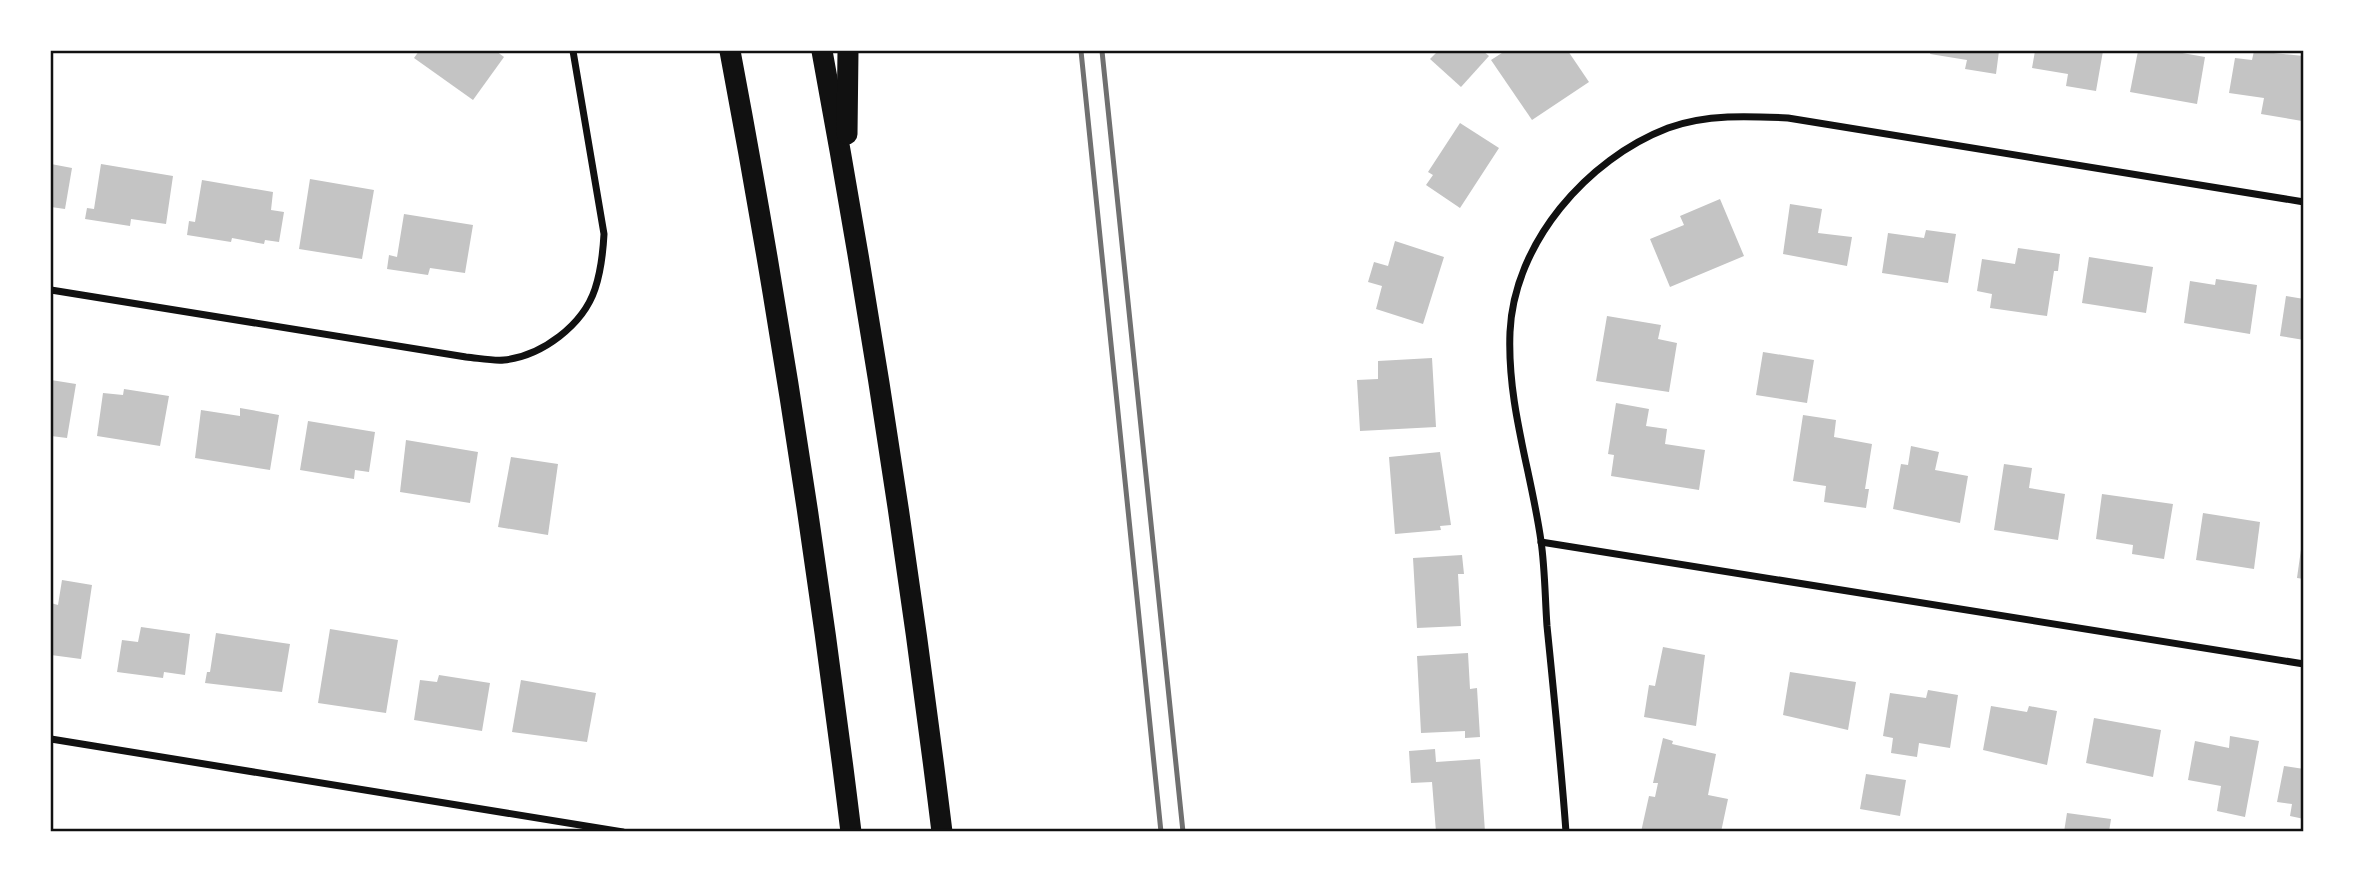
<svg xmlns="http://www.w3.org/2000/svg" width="2355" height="883" font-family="Mulish,sans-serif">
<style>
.building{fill:#c4c4c4}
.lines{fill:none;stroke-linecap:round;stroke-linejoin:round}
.minor{stroke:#111;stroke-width:7}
.motorway{stroke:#111;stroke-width:21}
.rail{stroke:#707070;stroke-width:5}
.neatline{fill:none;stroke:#111;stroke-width:2.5}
</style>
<rect width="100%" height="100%" fill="#fff"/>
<g class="building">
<path d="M419,51h77l8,6 -31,43 -59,-42z"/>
<path d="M1438,51h45l6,5 -28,31 -31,-28z"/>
<path d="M1505,51h63l21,31 -57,38 -41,-60z"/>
<path d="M1931,51h68l-3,23 -31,-5 2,-9 -37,-6z"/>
<path d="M2035,51h68l-7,40 -30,-5 2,-12 -36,-6z"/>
<path d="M2138,51h33l34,6 -8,47 -67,-12z"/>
<path d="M2254,51l50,5 -2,65 -41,-7 3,-16 -35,-5 6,-35 17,2z"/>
<path d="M1460,123l39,25 -39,60 -34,-23 7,-10 -5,-3z"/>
<path d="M51,164l21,4 -7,41 -14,-2z"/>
<path d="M101,164l72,12 -7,48 -35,-5 -1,7 -45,-7 2,-11 7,1z"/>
<path d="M310,179l64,11 -12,69 -63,-10z"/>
<path d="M202,180l71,12 -2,18 13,2 -5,30 -14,-2 -1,4 -32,-6 -1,4 -44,-7 2,-14 6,1z"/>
<path d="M1720,199l24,57 -74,31 -20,-48 34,-14 -4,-9z"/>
<path d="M1790,204l32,5 -4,24 34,4 -5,29 -64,-12z"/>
<path d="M404,214l69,11 -8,48 -35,-5 -2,7 -41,-6 2,-14 8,2z"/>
<path d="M1926,230l30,4 -8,49 -66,-10 6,-40 36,5z"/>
<path d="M1395,241l49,16 -21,67 -47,-15 6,-23 -14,-4 6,-20 14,4z"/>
<path d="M2018,248l42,6 -2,17h-4l-7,45 -57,-8 2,-14 -15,-3 5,-32 33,5z"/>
<path d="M2089,257l64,10 -7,46 -64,-10z"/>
<path d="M2216,279l41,6 -7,49 -66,-11 6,-42 25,4z"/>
<path d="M2286,296l18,3v41l-24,-4z"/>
<path d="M1607,316l54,9 -3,14 19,4 -8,49 -73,-11z"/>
<path d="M1763,352l51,8 -7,43 -51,-8z"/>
<path d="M1432,358l4,69 -76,4 -3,-51 21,-1v-18z"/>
<path d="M51,380l25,4 -9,54 -16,-2z"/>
<path d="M124,389l45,7 -9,50 -63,-10 6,-43 20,2z"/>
<path d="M1616,403l33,6 -3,17 21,3 -2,15 40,6 -6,40 -88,-14 3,-21 -6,-1z"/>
<path d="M240,408l39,7 -9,55 -75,-12 6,-48 39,6z"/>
<path d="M1803,415l33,5 -2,17 38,7 -7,45h4l-3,19 -42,-6 2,-16 -33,-5z"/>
<path d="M308,421l67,11 -6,40 -14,-2 -1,9 -54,-9z"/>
<path d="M406,440l72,12 -8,51 -70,-11z"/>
<path d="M1911,446l28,6 -4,18 33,6 -8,47 -67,-14 8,-45 7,1z"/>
<path d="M1440,452l11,73 -11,1 1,4 -46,4 -6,-77z"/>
<path d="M511,457l47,7 -10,71 -50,-8z"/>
<path d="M2004,464l28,4 -3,20 36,6 -7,46 -64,-10z"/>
<path d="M2102,494l71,10 -9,55 -32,-5 1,-9 -37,-6z"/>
<path d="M2203,513l57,9 -6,47 -58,-9z"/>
<path d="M2303,535h1v44l-7,-1z"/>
<path d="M1462,555l2,19h-6l3,52 -44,2 -4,-70z"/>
<path d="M62,580l30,5 -11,74 -30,-4v-52l7,2z"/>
<path d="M141,627l49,7 -5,41 -21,-3 -1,6 -46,-6 5,-32 16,2z"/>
<path d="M330,629l68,11 -12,73 -68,-10z"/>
<path d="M216,633l74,11 -8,48 -77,-9 2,-11h3z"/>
<path d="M1663,647l42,8 -9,71 -52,-9 5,-32 6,1z"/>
<path d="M1468,653l2,36 7,-1 3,49 -15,1v-7l-44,2 -4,-77z"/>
<path d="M1790,672l66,10 -8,48 -65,-15z"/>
<path d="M439,675l51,8 -8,48 -68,-11 6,-40 17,2z"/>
<path d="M521,680l75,13 -9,49 -75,-10z"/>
<path d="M1928,690l30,5 -8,53 -31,-5 -2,14 -26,-4 2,-15 -10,-2 7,-43 36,5z"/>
<path d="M1991,706l36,6 2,-6 28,5 -10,54 -64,-15z"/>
<path d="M2094,718l67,12 -8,47 -67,-14z"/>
<path d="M2230,736l29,5 -14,76 -28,-6 4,-25 -33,-6 7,-39 34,7z"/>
<path d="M1663,738l10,3 -1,3 44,10 -8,41 20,4 -7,33h-80l8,-36 6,1 3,-14h-5z"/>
<path d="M1435,749l1,13 44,-3 5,73h-49l-4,-50 -21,1 -2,-32z"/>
<path d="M2284,766l20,3v50l-14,-3 2,-12 -15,-2z"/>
<path d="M1866,774l40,6 -6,36 -40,-7z"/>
<path d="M2067,813l44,6 -2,13h-45z"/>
</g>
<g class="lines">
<g class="minor">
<path d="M51,290l415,67c12,1 26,4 38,3 38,-4 79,-35 91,-71 6,-18 8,-36 9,-55l-31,-183"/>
<path d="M1541,542l763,122"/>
<path d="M51,739l572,93"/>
<path d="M1566,832c-5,-69 -12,-137 -19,-206 -2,-28 -2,-57 -6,-85 -10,-71 -34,-136 -31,-209 4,-89 77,-173 158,-204 38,-14 81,-12 120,-10l516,84"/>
</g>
<g class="motorway">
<path d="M730,51c49,259 89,520 121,781"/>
<path d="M822,51c48,259 88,520 120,781"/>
<path d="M847,134l1,-83"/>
</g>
<g class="rail">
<path d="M1081,51l80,781"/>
<path d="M1102,51l81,781"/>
</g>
</g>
<rect width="2355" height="883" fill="none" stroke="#ffffff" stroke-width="105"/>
<rect x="52" y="52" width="2250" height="778" class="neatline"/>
</svg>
